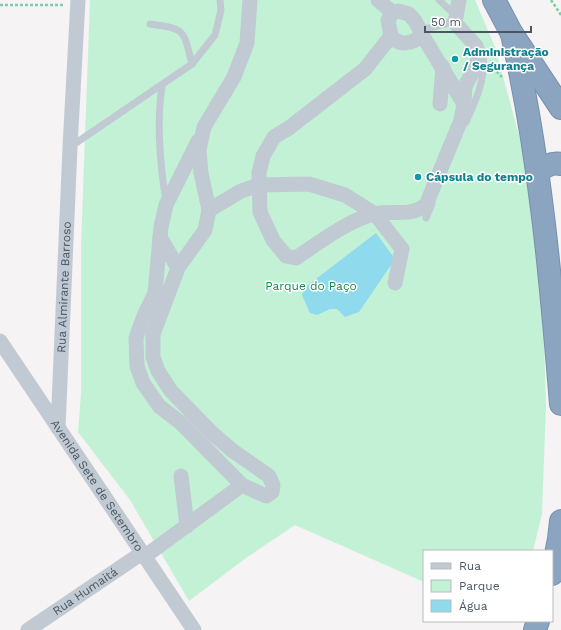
<svg xmlns="http://www.w3.org/2000/svg" width="561" height="630" font-family="'Work Sans',sans-serif">
<style>
.green{fill:#c3f1d5}
.water{fill:#90daee}
.lines{fill:none;stroke-linecap:round;stroke-linejoin:round}
.highway-casing{stroke:#7690ad;stroke-width:24}
.path{stroke:#7ad0a6;stroke-width:2.5;stroke-dasharray:3 2;stroke-linecap:butt}
.lane{stroke:#c1cad2;stroke-width:7}
.street{stroke:#c1cad2;stroke-width:15}
.highway{stroke:#8ba5c1;stroke-width:22}
.culture-dot{fill:#0f9aa8;stroke:#fff;stroke-width:1.5}
.labels{text-anchor:middle;stroke-width:3;stroke-linejoin:round;paint-order:stroke}
.culture-label{font-size:12px;font-weight:bold;fill:#0d838f;stroke:#fff;text-anchor:start}
.park-label{font-size:12px;fill:#17864f;stroke:#fff}
.street-label{font-size:12px;fill:#4a5661;stroke:#fff}
</style>
<rect width="100%" height="100%" fill="#f5f3f3"/>
<path class="green" d="M90,0h385l20,47 45,166 6,191 -4,110 -9,37h-109v31l-129,-57 -49,33 -57,43 -59,-101 -52,-68 3,-38v-147z"/>
<path class="water" d="M376,233l19,26 -36,53 -14,5 -8,-8h-7l-13,6 -7,-2 -8,-18 2,-7z"/>
<g class="lines">
<g class="highway-casing">
<g id="highway">
<path d="M494,0l18,34 49,74"/>
<path d="M512,34c28,122 39,246 49,370"/>
<path d="M537,173c6,-6 15,-11 24,-9"/>
<path d="M552,574l7,-35 2,-18"/>
<path d="M535,630l3,-9"/>
</g>
</g>
<g class="path">
<path d="M551,0l10,15"/>
<path d="M0,5h64"/>
<path d="M493,68l9,9"/>
</g>
<g class="lane">
<path d="M439,0l17,16"/>
<path d="M150,24c36,5 33,5 42,40"/>
<path d="M420,30l26,-6 9,-6"/>
<path d="M162,86c-6,38 -2,78 4,116"/>
<path d="M466,122c10,-22 20,-43 17,-68"/>
<path d="M70,147l122,-83 23,-29 6,-25 -1,-10"/>
<path d="M426,218l6,-14"/>
</g>
<g class="street">
<path d="M378,0l15,13"/>
<path d="M459,0l-4,23 21,23 3,11 -5,13 -9,16 -1,18"/>
<path d="M398,11l11,3 6,7 12,22 37,61 -3,16 -35,85c-19,14 -35,3 -56,10 -24,7 -53,29 -74,43l-10,-2 -13,-16 -13,-28 -1,-39 4,-17 11,-19 15,-9 76,-59 26,-33 -3,-16 5,-7z"/>
<path d="M391,36c8,10 22,9 31,-2"/>
<path d="M440,104l3,-37"/>
<path d="M198,141l-32,64 -5,22 -6,66 -12,25 -7,20 1,28 6,17 16,23 22,17 61,62"/>
<path d="M209,210l32,-19 18,-6 50,-1 36,11 30,19 27,35 -7,34"/>
<path d="M160,237l18,31"/>
<path id="s1" d="M0,341l194,289"/>
<path id="s2" d="M58,428l12,-281 8,-147"/>
<path d="M181,476l6,50"/>
<path d="M144,557l98,-72 24,11 6,-4 1,-7 -4,-9 -36,-25 -20,-17 -42,-43 -13,-20 -5,-14v-23l25,-66 27,-38 4,-20 -8,-37 -2,-23 5,-23 30,-50 13,-34 3,-43"/>
<path id="s3" d="M28,630l114,-77"/>
</g>
<use href="#highway" class="highway"/>
</g>
<g class="culture-dot">
<circle cx="455" cy="59" r="4"/>
<circle cx="418" cy="177" r="4"/>
</g>
<g class="labels">
<g class="culture-label">
<text x="463" y="56">Administração<tspan x="463" dy="14">/ Segurança</tspan></text>
<text x="426" y="181">Cápsula do tempo</text>
</g>
<g class="park-label">
<text x="311" y="290">Parque do Paço</text>
</g>
<g class="street-label">
<text dy="4" stroke="none"><textPath href="#s2" startOffset="141">Rua Almirante Barroso</textPath></text>
<text dy="4" stroke="none"><textPath href="#s1" startOffset="174">Avenida Sete de Setembro</textPath></text>
<text dy="4" stroke="none"><textPath href="#s3" startOffset="69">Rua Humaitá</textPath></text>
</g>
</g>
<rect x="423" y="550" width="130" height="72" fill="#ffffff" stroke="#b7bbc0"/>
<rect x="431" y="563" width="20" height="6" fill="#c1cad2" stroke="#b7bbc0"/>
<text x="459" y="570" font-size="12" fill="#4a5661">Rua</text>
<rect x="431" y="580" width="20" height="12" fill="#c3f1d5" stroke="#b7bbc0"/>
<text x="459" y="590" font-size="12" fill="#4a5661">Parque</text>
<rect x="431" y="600" width="20" height="12" fill="#90daee" stroke="#b7bbc0"/>
<text x="459" y="610" font-size="12" fill="#4a5661">Água</text>
<path d="M425 26v6h106v-6" fill="none" stroke="#4a5661" stroke-width="2"/>
<text x="431" y="26" font-size="12" fill="#4a5661" stroke="#ffffff" stroke-width="3" paint-order="stroke">50 m</text>
</svg>
